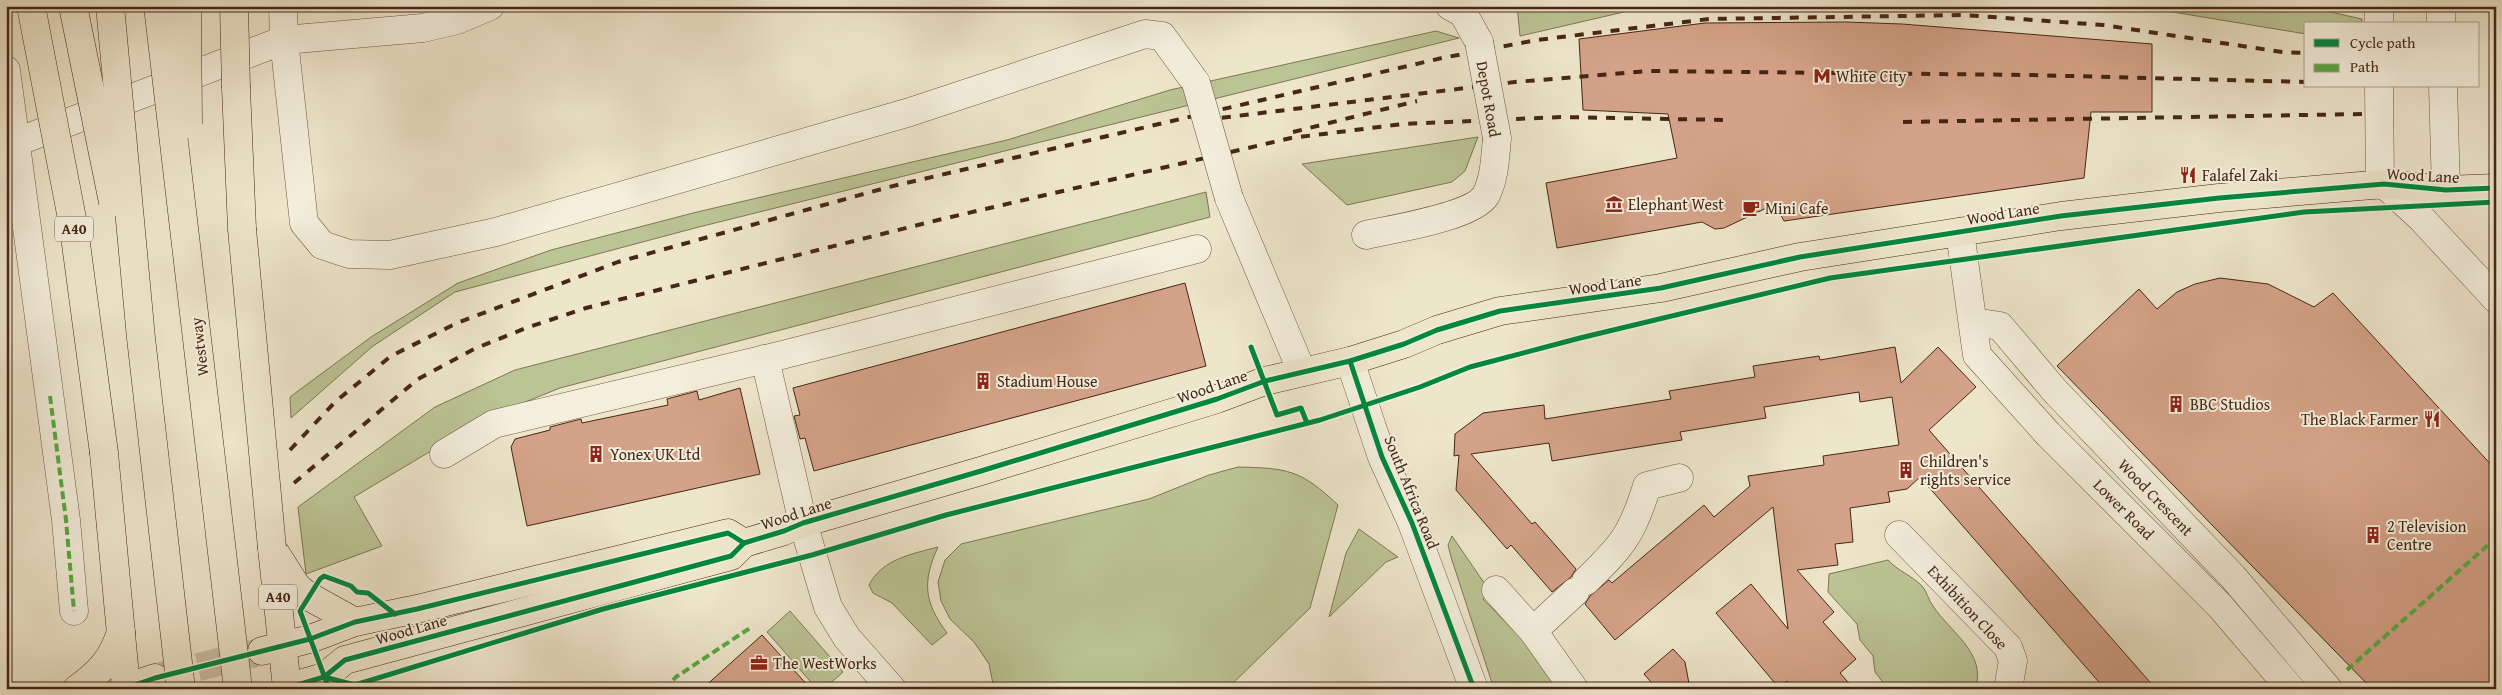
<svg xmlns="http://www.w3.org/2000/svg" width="2502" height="695" font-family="'Gentium Book Plus',serif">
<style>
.green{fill:#bbc495;stroke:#807655}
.building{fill:#d4a288;stroke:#462715}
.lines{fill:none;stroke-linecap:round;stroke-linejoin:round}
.major-tunnel{stroke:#ccc0a7;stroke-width:28;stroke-dasharray:28 14;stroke-linecap:butt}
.minor-casing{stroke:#705742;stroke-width:29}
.major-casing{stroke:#462715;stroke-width:29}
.highway-casing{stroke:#462715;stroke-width:29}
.minor{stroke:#f4efdd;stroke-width:28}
.major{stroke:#eee6cb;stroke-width:28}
.highway{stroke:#eee6cb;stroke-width:28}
.rail{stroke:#462715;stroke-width:4;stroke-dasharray:9 9;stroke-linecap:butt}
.minor-bridge-casing{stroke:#705742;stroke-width:29;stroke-linecap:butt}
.highway-bridge-casing{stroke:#462715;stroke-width:29;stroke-linecap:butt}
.minor-bridge{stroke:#f4efdd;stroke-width:28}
.highway-bridge{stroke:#eee6cb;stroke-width:28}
.quiet{stroke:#56aa42;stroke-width:4;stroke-dasharray:8 4;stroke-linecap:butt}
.cycleway-casing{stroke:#f4efdd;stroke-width:8}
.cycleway{stroke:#00873e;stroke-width:5}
.labels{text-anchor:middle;stroke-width:4;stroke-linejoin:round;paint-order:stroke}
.shield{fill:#f4efdd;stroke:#7a6351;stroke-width:1}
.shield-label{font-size:15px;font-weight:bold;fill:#462715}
.poi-label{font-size:16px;fill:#462715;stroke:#f4efdd;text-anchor:start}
.street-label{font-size:16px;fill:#462715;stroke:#f4efdd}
</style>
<rect width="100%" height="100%" fill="#eee6cb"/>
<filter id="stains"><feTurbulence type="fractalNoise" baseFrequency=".004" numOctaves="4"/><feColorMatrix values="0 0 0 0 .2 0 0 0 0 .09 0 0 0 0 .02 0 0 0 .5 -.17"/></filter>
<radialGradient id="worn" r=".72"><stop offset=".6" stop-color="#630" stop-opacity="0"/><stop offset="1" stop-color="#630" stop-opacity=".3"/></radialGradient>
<g class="green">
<path d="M1517,6h133l-130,30z"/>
<path d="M2136,6h167l59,13v5h-56v10z"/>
<path d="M1436,31l23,7 -764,190 -240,64 -82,54 -82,72 -1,-21 81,-60 87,-54 93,-33 146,-38 310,-72 163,-50z"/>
<path d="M1478,137l-13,34 -13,11 -105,23 -45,-41z"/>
<path d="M1206,192l4,25 -650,171 -72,29 -134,80 28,49 -76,28 -8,-67 137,-100 80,-37z"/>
<path d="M1238,467c50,1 63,3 100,38l-28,103 -83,81h-233l-5,-25 -15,-22 -24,-23 -9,-18 -3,-19 7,-22 16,-16 188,-45 60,-24z"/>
<path d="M1359,529l39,28 -12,5 -57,55 17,-64z"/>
<path d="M1452,536l39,57 -8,6 45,46 32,44h-66l-43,-132 -3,-12z"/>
<path d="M938,547c-16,35 -14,55 9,86l-15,12 -40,-42 -19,-10 -4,-8c13,-26 43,-31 69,-38z"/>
<path d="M1888,560c10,11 23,15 34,26 5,5 6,14 11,20 16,25 55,48 42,83h-87l-13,-17 -2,-16 -13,-16 -3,-16 -29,-32 1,-18z"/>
<path d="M790,611l53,61 -19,17h-7l-50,-57z"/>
</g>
<g class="building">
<path d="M1846,22l56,2 250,20v68h-61l-7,66 -300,43 -9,-17 -51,24 -9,1 -13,-7 -145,26 -11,-65 131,-25 -9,-44 -85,-4 -4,-71 126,-16z"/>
<path d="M2220,278l48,6 46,23 19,-14 163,177v219h-124l-315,-323 82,-77 18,20 20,-17 18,-8z"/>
<path d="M1185,283l21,83 -392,105 -9,-33 -5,1 -6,-23 6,-1 -7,-27z"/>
<path d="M1895,347l6,36 37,-36 38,40 -47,43 227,259h-51l-185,-212 -13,12 -19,3 2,10 -40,6 3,34 -18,2 3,21 -41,5 37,42 -11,10 33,37 -16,14 14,16h-60l-7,-8 -8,7 -63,-75 35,-29 37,45 -15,-122 -158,133 -30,-36 5,-8 19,-16 3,3 92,-78 10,12 36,-31 -2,-10 76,-11 -1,-9 76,-11 -7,-48 -32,5 -1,-10 -95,15 2,11 -86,14 2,8 -130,21 -3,-18 -78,11 61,70 3,-2 41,47 -5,8 -19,15 -41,-47 -4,4 -51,-59 3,-35 -5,1 1,-22 28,-21 61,-8 1,14 126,-20 -2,-8 86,-14 -2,-11 66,-10 1,4z"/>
<path d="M740,388l20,86 -233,52 -16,-79 4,-8 35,-9v-3l31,-8 1,4 86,-18 -1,-6 30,-8 2,9z"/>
<path d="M762,635l49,54h-109z"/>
<path d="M1673,649l12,13 5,27h-33l-13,-15z"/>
</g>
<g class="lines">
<path class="major-tunnel" d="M157,677l99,-24"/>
<g class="minor-casing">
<g id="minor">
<path d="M283,6l1,34 20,183 18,22 27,9 41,1 106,-23 414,-120 235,-78 17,2 34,47"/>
<path d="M1450,6l13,7 16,29"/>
<path d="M2379,6v18"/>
<path d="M2441,6v18"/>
<path d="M6,70l60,450 8,91"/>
<path d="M2379,86l1,99"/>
<path d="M2443,86l3,104"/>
<path d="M6,146l278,-106 139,-12 34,-8 33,-14"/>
<path d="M2384,184l37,34 75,81"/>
<path d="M1229,198l73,174"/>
<path d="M1960,232l17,123 71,79 172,172 71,83"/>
<path d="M1366,235c26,-6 107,-18 120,-40 9,-18 9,-38 11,-57"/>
<path d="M1974,322l26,4 55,65 178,186 95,112"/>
<path d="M765,359l38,164 25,84 19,31 45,51"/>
<path d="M1350,361l32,96 30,66 62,166"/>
<path d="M444,454l50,-30 288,-69 415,-106"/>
<path d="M1899,535l109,112 5,14 -5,28"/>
<path d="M1586,581c36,-35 46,-46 61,-95l32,-8"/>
<path d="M1496,590l37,41 41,58"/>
<path d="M1533,631l42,-39"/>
</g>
</g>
<g class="major-casing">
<g id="major">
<path d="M272,548l15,140 37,-11 21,-17 386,-104 13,-13 40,-12 19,-8 178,-52 236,-72 48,-18 85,-20 54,-17 33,-14 63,-19 161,-23 139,-31 261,-41 158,-18 165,-14 62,6 50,-2"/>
<path d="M276,554l21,33 11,9 47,26"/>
<path d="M262,651l48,-12 45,-17 62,-13 311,-76 16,10"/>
<path d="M77,689c24,-17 35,-30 44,-57"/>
<path d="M123,689l32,-11"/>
</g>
</g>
<g class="highway-casing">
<g id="highway">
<path d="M236,88l6,141"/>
<path d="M104,453l22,234"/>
<path d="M287,688v1"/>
</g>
</g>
<use href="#minor" class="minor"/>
<use href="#major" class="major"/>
<use href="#highway" class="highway"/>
<g class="rail">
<path d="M1204,120l311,-38 134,-11 381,4 276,7"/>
<path d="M1903,122l459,-8"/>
<path d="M1293,132l124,-31"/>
<path d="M290,450l45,-48 56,-46 66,-33 161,-61 271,-75 553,-129 95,-18 172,-21 255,-4 139,10 179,27 24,1"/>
<path d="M294,483l124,-104 56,-30 52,-21 60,-20 352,-88 353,-82 112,-14 158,-7 165,3"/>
</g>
<g class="minor-bridge-casing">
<g id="minor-bridge">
<path d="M1479,42l18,96"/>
<path d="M1196,83l33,115"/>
</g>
</g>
<g class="highway-bridge-casing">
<g id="highway-bridge">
<path d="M31,6l43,223 30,224"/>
<path d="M73,6l40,196"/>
<path d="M110,6l31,332 40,351"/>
<path d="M158,6l80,683"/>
<path d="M187,6l1,118"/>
<path d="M234,6l2,82"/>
<path d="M242,229l30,319"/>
</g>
</g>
<use href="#minor-bridge" class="minor-bridge"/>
<use href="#highway-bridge" class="highway-bridge"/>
<g class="quiet">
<path d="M50,396l16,124 8,91"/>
<path d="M2347,670l149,-132"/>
<path d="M665,689l11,-12 74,-49"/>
</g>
<g class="cycleway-casing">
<g id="cycleway">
<path d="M1251,347l26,68 24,-7 6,15"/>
<path d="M1350,361l32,96 30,66 62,166"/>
<path d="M324,677l31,8 248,-76 209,-54 134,-40 374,-95 100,-33 50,-20 110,-29 250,-60 474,-66 192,-10"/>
<path d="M123,689l32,-11 155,-39 45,-17 62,-13 311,-76 16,10"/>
<path d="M284,689l40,-12 21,-17 386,-104 13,-13 40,-12 19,-8 178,-52 236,-72 48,-18 85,-20 54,-17 33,-14 63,-19 161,-23 139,-31 261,-41 158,-18 165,-14 62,6 50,-2"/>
<path d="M329,689l-29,-78 20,-32 4,-3 27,10 6,6 11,1 27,21"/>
</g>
</g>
<use href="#cycleway" class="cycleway"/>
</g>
<defs>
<g id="metro-bare" transform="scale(1.35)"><path d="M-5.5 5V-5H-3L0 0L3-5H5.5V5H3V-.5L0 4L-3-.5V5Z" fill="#8f2418" stroke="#f4efdd" stroke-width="2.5" paint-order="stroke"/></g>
<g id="restaurant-bare" transform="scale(1.35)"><path d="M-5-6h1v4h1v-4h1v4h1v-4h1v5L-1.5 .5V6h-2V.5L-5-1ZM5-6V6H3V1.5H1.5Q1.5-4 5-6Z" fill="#8f2418" stroke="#f4efdd" stroke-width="2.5" paint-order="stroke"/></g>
<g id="museum-bare" transform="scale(1.35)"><path d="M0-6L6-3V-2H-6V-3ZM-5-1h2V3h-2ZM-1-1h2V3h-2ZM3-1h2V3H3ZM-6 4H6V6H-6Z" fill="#8f2418" stroke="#f4efdd" stroke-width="2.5" paint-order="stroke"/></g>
<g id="cafe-bare" transform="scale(1.35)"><path d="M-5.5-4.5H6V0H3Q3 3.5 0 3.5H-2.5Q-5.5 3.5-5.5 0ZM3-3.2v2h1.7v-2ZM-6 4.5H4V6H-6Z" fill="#8f2418" stroke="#f4efdd" stroke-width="2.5" paint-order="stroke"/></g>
<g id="building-bare" transform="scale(1.35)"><path d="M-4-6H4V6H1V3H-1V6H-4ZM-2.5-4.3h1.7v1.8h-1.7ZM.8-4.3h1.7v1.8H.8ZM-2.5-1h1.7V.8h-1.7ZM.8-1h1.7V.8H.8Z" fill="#8f2418" stroke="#f4efdd" stroke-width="2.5" paint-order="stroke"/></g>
<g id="office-bare" transform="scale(1.35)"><path d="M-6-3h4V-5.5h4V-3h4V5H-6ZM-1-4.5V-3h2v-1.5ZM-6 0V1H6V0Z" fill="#8f2418" stroke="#f4efdd" stroke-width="2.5" paint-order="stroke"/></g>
</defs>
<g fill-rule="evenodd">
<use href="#metro-bare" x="1822" y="76"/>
<use href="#restaurant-bare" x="2188" y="175"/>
<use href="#museum-bare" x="1614" y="204"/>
<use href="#cafe-bare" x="1751" y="208"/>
<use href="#building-bare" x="983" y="381"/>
<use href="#building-bare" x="2176" y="404"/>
<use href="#restaurant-bare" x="2432" y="419"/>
<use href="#building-bare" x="596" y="454"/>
<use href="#building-bare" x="1906" y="470"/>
<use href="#building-bare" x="2373" y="535"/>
<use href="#office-bare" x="759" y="663"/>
</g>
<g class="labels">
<g class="shield">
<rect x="55" y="216.5" width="38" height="25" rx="4"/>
<rect x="259" y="584.5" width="38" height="25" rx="4"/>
</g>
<g class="shield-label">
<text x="74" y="234">A40</text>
<text x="278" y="602">A40</text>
</g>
<g class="poi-label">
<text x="1836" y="82">White City</text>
<text x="2202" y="181">Falafel Zaki</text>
<text x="1628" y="210">Elephant West</text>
<text x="1765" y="214">Mini Cafe</text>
<text x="997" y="387">Stadium House</text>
<text x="2190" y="410">BBC Studios</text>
<text x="2418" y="425" text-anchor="end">The Black Farmer</text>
<text x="610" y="460">Yonex UK Ltd</text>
<text x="1920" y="467">Children's<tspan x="1920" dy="18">rights service</tspan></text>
<text x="2387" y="532">2 Television<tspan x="2387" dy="18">Centre</tspan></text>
<text x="773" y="669">The WestWorks</text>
</g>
<g class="street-label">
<text transform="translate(1489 99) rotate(80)" y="6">Depot Road</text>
<text transform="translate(2423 175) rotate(3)" y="6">Wood Lane</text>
<text transform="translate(2003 213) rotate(-9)" y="6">Wood Lane</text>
<text transform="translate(1605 284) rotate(-8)" y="6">Wood Lane</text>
<text transform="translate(199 347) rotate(-97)" y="6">Westway</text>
<text transform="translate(1212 386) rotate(-19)" y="6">Wood Lane</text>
<text transform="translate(1412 492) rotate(68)" y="6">South Africa Road</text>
<text transform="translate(2156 497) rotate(46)" y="6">Wood Crescent</text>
<text transform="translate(2124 509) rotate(45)" y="6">Lower Road</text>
<text transform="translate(796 513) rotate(-18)" y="6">Wood Lane</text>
<text transform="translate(1968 607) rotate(47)" y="6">Exhibition Close</text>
<text transform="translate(411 629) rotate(-16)" y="6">Wood Lane</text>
</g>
</g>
<rect width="2502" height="695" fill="none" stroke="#eee6cb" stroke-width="25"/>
<rect x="8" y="8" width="2487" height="680" fill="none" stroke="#462715" stroke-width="2.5"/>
<rect x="12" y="12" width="2477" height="670" fill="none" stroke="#462715"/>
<rect x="2304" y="22" width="175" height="65" fill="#f4efdd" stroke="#ae9f8d"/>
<rect x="2314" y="39" width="25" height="8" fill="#00873e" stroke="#ae9f8d"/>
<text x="2350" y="48" font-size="15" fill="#462715">Cycle path</text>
<rect x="2314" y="64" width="25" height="8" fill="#56aa42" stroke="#ae9f8d"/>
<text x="2350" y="72" font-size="15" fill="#462715">Path</text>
<rect width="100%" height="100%" filter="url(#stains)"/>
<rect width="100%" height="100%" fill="url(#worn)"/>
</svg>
